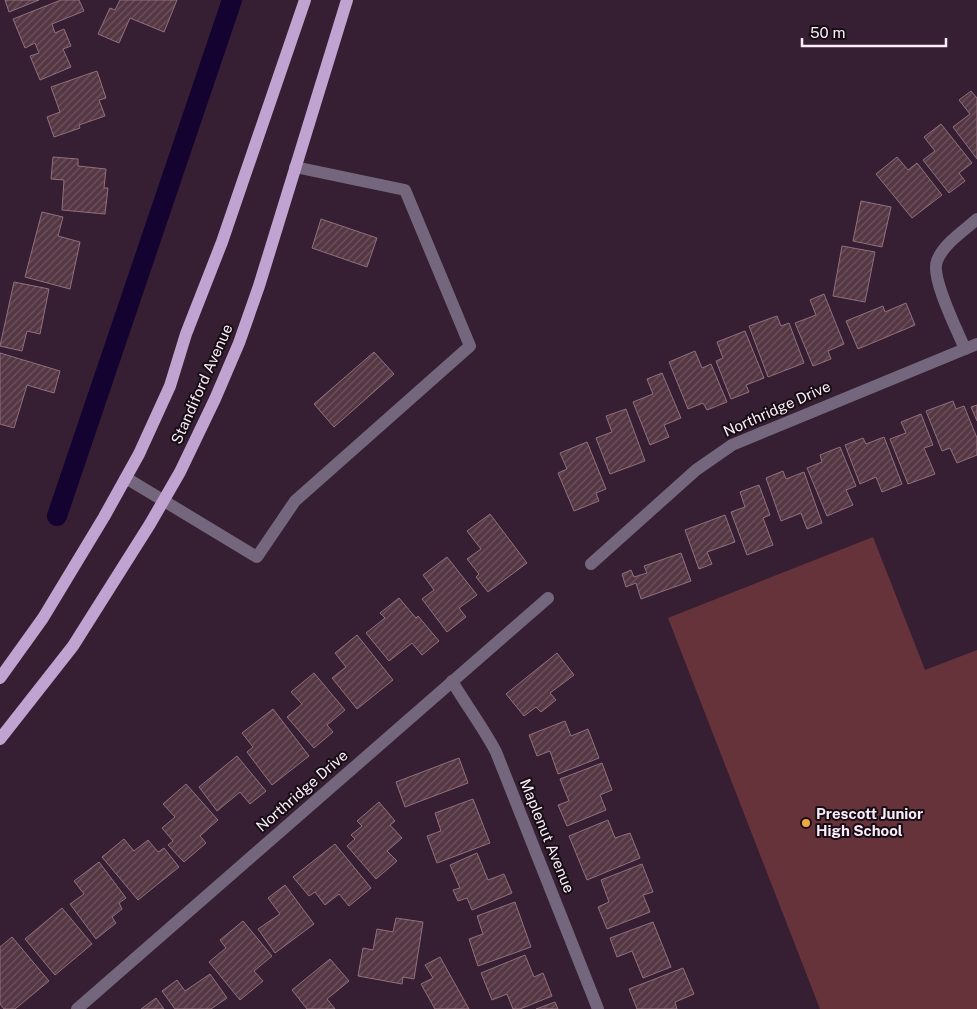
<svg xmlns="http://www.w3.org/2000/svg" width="977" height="1009" font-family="'Public Sans',sans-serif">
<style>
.pitch{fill:#67333b}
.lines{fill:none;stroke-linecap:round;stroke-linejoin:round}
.canal{stroke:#140231;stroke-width:20}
.building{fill:url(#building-hatch);stroke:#92707e}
.minor{stroke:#74667d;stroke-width:12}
.major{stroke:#c1a3d2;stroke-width:12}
.poi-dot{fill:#f1a640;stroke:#170d15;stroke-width:2}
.labels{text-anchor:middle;stroke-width:4;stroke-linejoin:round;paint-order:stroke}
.street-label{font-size:15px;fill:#fcecf9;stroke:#170d15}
.poi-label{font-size:15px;font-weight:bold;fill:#fcecf9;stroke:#170d15;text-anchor:start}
</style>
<defs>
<pattern id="building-hatch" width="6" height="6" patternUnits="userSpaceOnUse" patternTransform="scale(1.25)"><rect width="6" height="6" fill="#553744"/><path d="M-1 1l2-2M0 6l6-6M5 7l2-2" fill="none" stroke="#6e5460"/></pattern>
</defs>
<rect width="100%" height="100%" fill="#361f32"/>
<path class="pitch" d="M873,537l52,133 52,-20v359h-157l-152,-391z"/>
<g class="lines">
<path class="canal" d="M57,516l175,-516"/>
</g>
<g class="building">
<path d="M5,0h34l-30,12z"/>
<path d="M61,0h18l5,11 -32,13 3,9 9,-4 7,17 -8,3 8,18 -31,13 -10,-24 9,-3 -4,-10 -10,5 -12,-29z"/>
<path d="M120,0h57l-13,32 -34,-14 -11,25 -21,-9 12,-26 5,2z"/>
<path d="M97,71l9,27 -7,2 6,16 -26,9 1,3 -26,9 -7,-20 13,-5 -9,-25z"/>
<path d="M971,91l6,7v61l-24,-32 17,-13 -11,-14z"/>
<path d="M941,124l31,39 -13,10 6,8 -16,12 -26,-33 12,-9 -11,-14z"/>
<path d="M53,157l25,2v7l28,3 -2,19h4l-3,26 -43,-4 2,-30 -13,-1z"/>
<path d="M897,157l11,13 9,-7 25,32 -30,23 -36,-44z"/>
<path d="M861,201l30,6 -9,40 -29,-6z"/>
<path d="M42,212l21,5 -5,19 22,6 -10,47 -45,-12z"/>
<path d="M321,219l56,19 -10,29 -55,-19z"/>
<path d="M842,246l33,6 -10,50 -32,-6z"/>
<path d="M14,282l35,7 -9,45 -13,-3 -5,20 -22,-5z"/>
<path d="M824,294l20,50 -16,7 3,8 -18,7 -18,-43 21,-8 -6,-15z"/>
<path d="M906,303l9,22 -57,24 -12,-28 37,-15 2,6z"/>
<path d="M777,316l4,10 8,-3 15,40 -36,14 -19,-51z"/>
<path d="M745,331l19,47 -18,7 3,7 -18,7 -15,-38 7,-3 -6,-16z"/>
<path d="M695,351l7,17 9,-4 16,38 -20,8 -4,-7 -15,6 -19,-47z"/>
<path d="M374,352l20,22 -60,53 -20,-23z"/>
<path d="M0,353l60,18 -6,22 -27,-8 -13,43 -14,-4z"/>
<path d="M662,373l19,45 -17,7 5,12 -19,8 -17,-43 20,-8 -6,-15z"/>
<path d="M953,401l3,8 8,-3 13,32v17l-20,8 -7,-15 -8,3 -16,-40z"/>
<path d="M977,405v16l-6,-14z"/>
<path d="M626,409l19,52 -35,13 -14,-36 16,-6 -6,-16z"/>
<path d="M921,414l12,31 -9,3 11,26 -27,10 -18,-45 16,-6 -5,-11z"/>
<path d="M884,437l18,47 -20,8 -6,-15 -16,7 -15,-39 18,-7 3,6z"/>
<path d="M587,442l19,47 -10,4 3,8 -25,10 -16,-38 9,-4 -7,-16z"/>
<path d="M840,447l16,39 -10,4 7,15 -26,11 -20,-48 15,-6 -2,-7z"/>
<path d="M783,471l3,8 18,-7 18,51 -15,6 -6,-16 -20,8 -15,-43z"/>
<path d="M759,485l11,30 -7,3 10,27 -26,10 -16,-43 14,-5 -5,-15z"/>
<path d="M490,514l37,49 -39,29 -12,-15 3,-3 -12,-15 14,-10 -14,-18z"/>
<path d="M725,515l10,27 -28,10 5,12 -13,5 -14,-39z"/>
<path d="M681,553l10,28 -50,18 -5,-16 -10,4 -4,-13 9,-4 3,7 13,-4 -3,-7z"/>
<path d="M447,557l30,38 -18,13 7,9 -19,15 -25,-33 12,-9 -11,-15z"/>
<path d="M399,598l17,20 2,-2 21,25 -17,14 -10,-12 -23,18 -23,-28 19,-15 -5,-5z"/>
<path d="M357,635l36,45 -36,29 -25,-31 14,-11 -11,-14z"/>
<path d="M557,653l17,22 -24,18 6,7 -15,12 -5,-5 -12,9 -18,-22z"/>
<path d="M314,673l31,37 -18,15 6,7 -19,16 -27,-31 15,-13 -11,-12z"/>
<path d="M273,709l36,47 -37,29 -25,-33 6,-5 -11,-14z"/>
<path d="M565,721l6,15 17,-7 11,29 -41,16 -8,-23 -13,5 -8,-21z"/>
<path d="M237,756l29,35 -16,13 -10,-12 -23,19 -18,-24z"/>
<path d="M459,758l9,25 -63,24 -9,-25z"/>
<path d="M602,763l10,27 -12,5 6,15 -39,16 -9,-21 11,-4 -9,-22z"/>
<path d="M186,784l32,36 -18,16 6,7 -22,19 -16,-17 5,-4 -11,-13 13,-11 -12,-13z"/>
<path d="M473,799l17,44 -53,20 -10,-27 14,-5 -6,-18z"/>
<path d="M379,802l16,19 -5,4 12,13 -15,13 10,10 -21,18 -29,-33 8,-7 -4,-4 11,-9 -5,-5z"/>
<path d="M608,820l7,18 15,-5 10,25 -53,22 -18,-44z"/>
<path d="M124,839l10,12 14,-11 10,12 6,-4 15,19 -41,33 -36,-43z"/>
<path d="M335,844l36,44 -22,18 -10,-12 -14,11 -10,-13 -6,4 -16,-19z"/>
<path d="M477,853l11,27 16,-6 8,19 -40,17 -5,-12 -9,3 -5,-11 7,-2 -10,-23z"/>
<path d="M99,862l27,36 -7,5 3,6 -10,8 4,6 -20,16 -26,-35 14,-10 -10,-13z"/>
<path d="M642,864l11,28 -10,3 7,17 -43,17 -9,-22 11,-5 -8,-22z"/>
<path d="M285,885l29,39 -39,29 -17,-24 22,-15 -12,-16z"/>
<path d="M515,902l16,45 -53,19 -9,-27 14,-5 -6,-18z"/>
<path d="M62,908l30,36 -37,31 -30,-36z"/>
<path d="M396,918l27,4 -9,57 -11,-2 -1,7 -44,-8 5,-28 10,2 4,-21 16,3z"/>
<path d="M243,921l29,35 -18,15 9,10 -23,19 -31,-38 17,-14 -6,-8z"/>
<path d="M653,922l18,45 -28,11 -11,-27 -15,6 -7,-19z"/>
<path d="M12,937l37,44 -34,28h-11l-4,-5v-57z"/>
<path d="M525,955l9,22 9,-4 9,23 -32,13h-7l-6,-15 -15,6 -11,-27z"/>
<path d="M440,957l29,52h-34l-14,-25 12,-6 -8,-13z"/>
<path d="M330,959l19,22 -22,18 8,10h-28l-15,-19z"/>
<path d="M683,968l11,26 -19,8 2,7h-40l-8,-20z"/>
<path d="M210,974l17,24 -16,11h-36l-13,-18 15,-11 8,11z"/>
<path d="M156,998l8,11h-23z"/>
<path d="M555,1002l3,7h-22z"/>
</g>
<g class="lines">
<g class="minor">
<path d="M965,349c-7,-17 -35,-72 -28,-88 6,-17 27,-30 40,-42"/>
<path d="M126,478l131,79 38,-56 175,-155 -65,-156 -110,-23"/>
<path d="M591,564l105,-94 36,-25 245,-101"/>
<path d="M452,681c14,24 31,46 44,71l102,257"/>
<path d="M77,1009l471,-411"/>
</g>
<g class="major">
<path d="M0,678l43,-60 61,-101 35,-63 31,-68 16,-52 36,-92 83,-242"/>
<path d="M0,739l73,-93 77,-122 30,-52 35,-73 24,-56 20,-57 88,-286"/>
</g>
</g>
<circle class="poi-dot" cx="806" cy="823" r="5"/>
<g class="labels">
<g class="street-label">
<text transform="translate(202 384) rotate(-66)" y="5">Standiford Avenue</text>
<text transform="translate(777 409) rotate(-24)" y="5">Northridge Drive</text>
<text transform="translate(302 791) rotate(-41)" y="5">Northridge Drive</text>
<text transform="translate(547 836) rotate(68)" y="5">Maplenut Avenue</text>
</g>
<g class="poi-label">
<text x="816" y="819">Prescott Junior<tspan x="816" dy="17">High School</tspan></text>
</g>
</g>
<path d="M802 38v8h144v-8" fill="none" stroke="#fcecf9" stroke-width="2.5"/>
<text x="810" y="38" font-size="15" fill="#fcecf9" stroke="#170d15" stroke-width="4" paint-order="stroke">50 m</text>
</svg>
